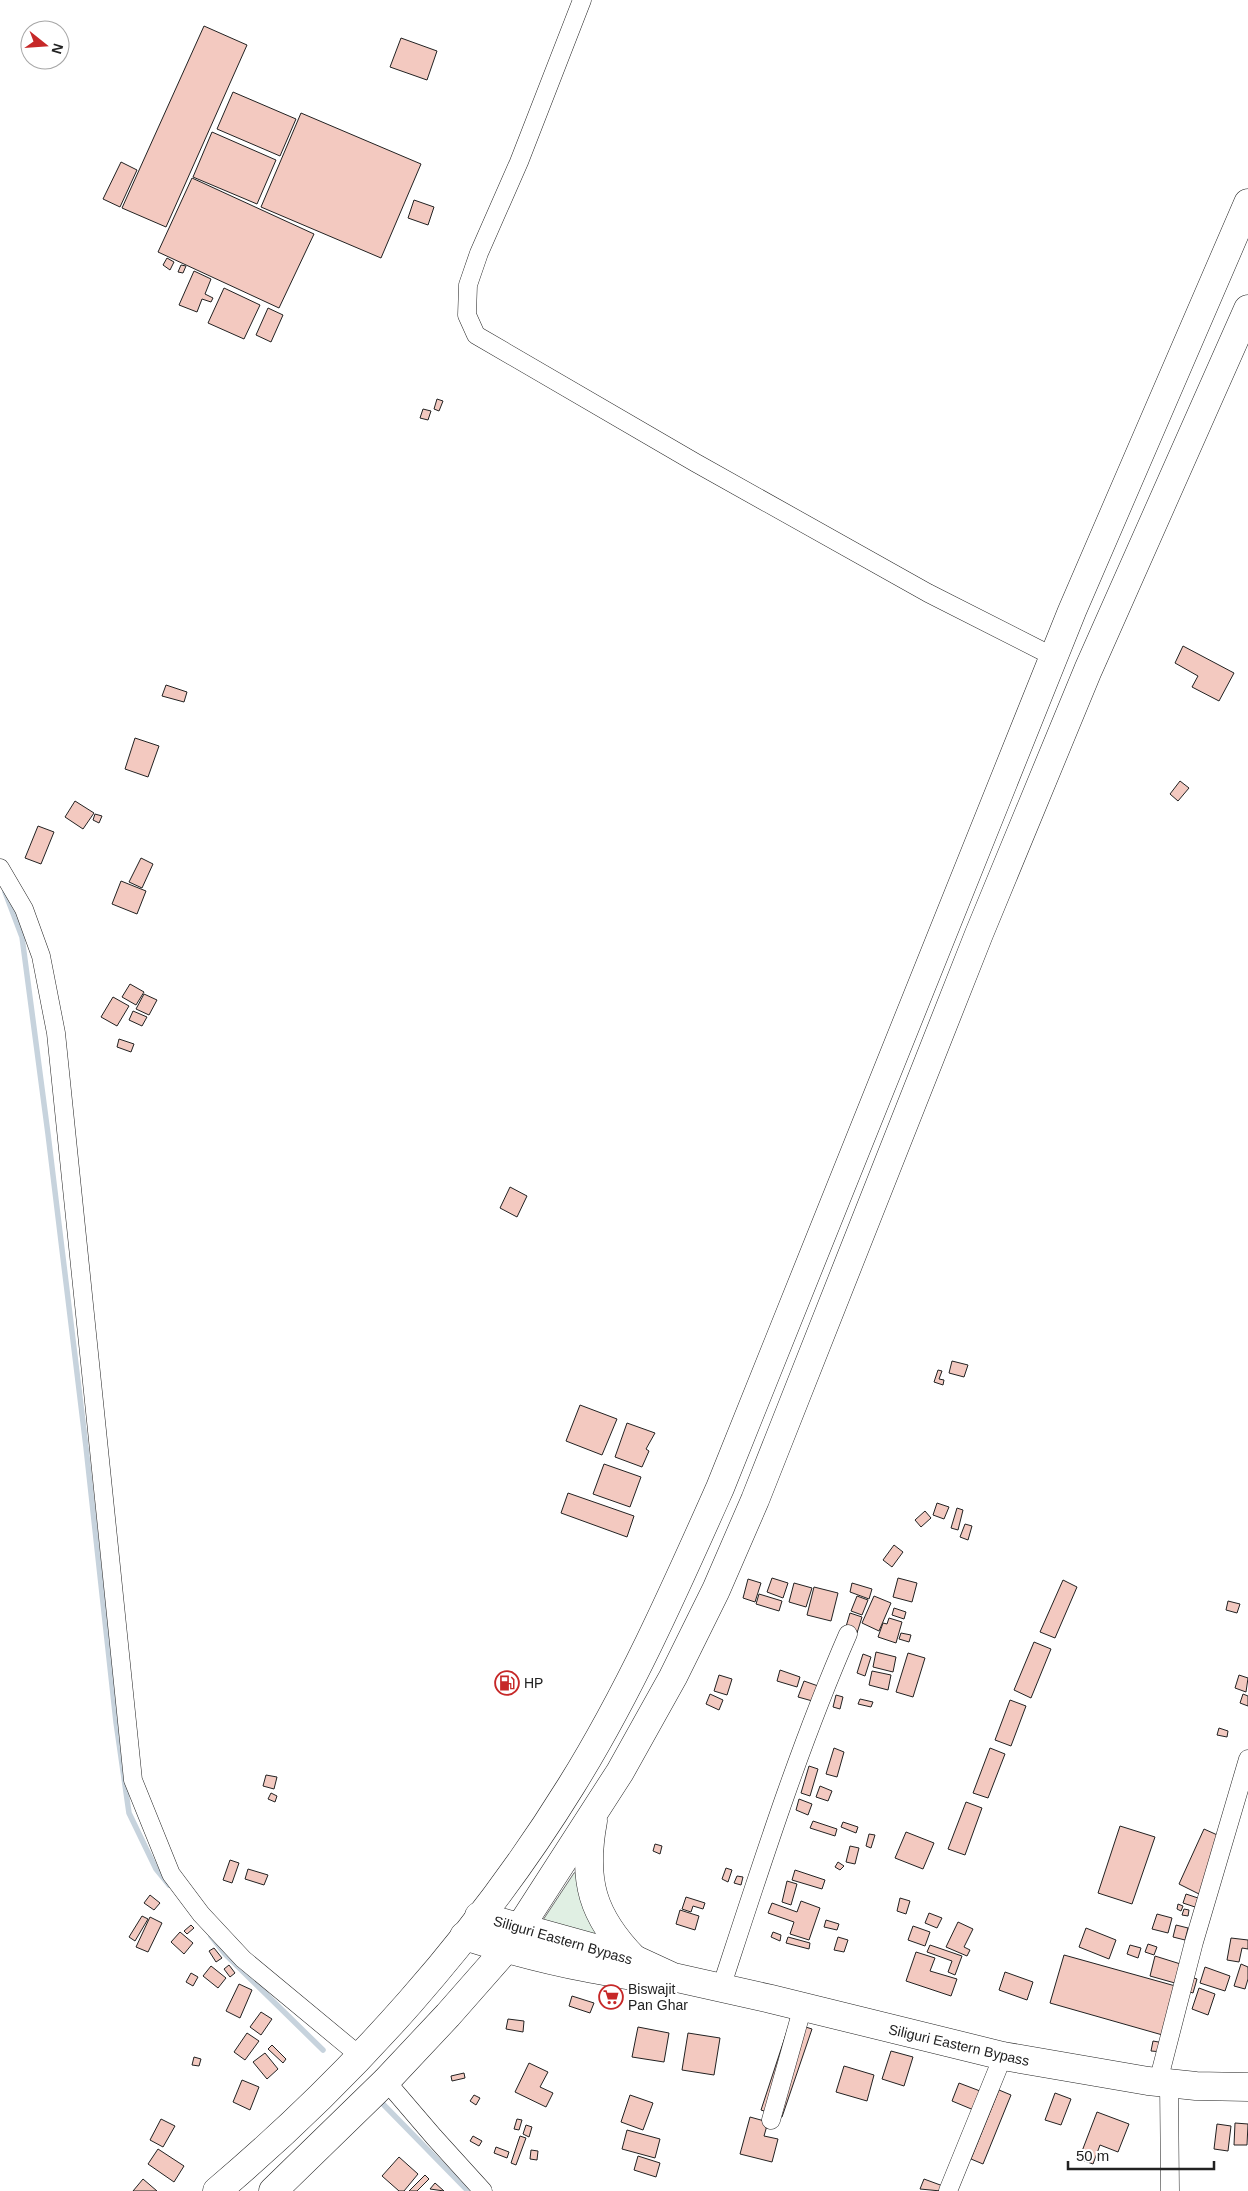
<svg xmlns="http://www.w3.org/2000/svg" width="1248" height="2191" font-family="Helvetica,sans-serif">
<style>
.green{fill:#e0efe3;stroke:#6f6f6f}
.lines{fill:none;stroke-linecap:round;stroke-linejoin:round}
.stream{stroke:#c7d3dd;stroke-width:5.5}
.building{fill:#f3c9c0;stroke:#222}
.minor-casing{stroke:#222;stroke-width:19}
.primary-casing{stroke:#222;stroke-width:29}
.trunk-casing{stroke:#222;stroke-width:29}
.minor{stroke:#fff;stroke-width:18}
.primary{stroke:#fff;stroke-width:28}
.trunk{stroke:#fff;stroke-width:28}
.labels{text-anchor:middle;stroke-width:4;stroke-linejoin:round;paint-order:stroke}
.poi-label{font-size:14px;fill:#222;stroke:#fff;text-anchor:start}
.street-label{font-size:14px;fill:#222;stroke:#fff}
</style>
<rect width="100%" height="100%" fill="#fff"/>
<path class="green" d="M577,1872l30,69 -64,-21 31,-47z"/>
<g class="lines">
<g class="stream">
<path d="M5,892l17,45 26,197 38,313 30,275 13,91 27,56 13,16"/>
<path d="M211,1936l14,18 98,96"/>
<path d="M382,2103l86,88"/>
</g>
</g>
<g class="building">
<path d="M204,26l43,19 -81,182 -44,-19z"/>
<path d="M401,38l36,13 -10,29 -37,-13z"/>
<path d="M233,92l63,27 -16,37 -63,-27z"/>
<path d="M301,113l120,51 -40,94 -120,-51z"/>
<path d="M212,132l64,28 -19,44 -64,-27z"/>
<path d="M121,162l16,8 -17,37 -17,-8z"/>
<path d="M192,178l122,56 -35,74 -121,-56z"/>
<path d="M414,200l20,7 -6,18 -20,-7z"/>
<path d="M167,258l7,4 -4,8 -7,-5z"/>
<path d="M181,265l5,1 -3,7 -5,-1z"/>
<path d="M194,271l17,8 -6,15 8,4 -2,4 -9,-3 -5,13 -18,-7z"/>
<path d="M224,288l36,17 -16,34 -36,-16z"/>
<path d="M268,308l15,7 -12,27 -15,-7z"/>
<path d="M437,399l6,2 -4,10 -5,-2z"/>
<path d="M423,409l8,2 -3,9 -8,-2z"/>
<path d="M1183,646l51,27 -15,28 -27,-14 6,-11 -23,-13z"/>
<path d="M166,685l21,7 -3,10 -22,-6z"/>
<path d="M135,738l24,8 -11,31 -23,-8z"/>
<path d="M1180,781l9,7 -11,13 -8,-7z"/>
<path d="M75,801l19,12 -11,16 -18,-12z"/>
<path d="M95,814l7,2 -3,7 -6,-3z"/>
<path d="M38,826l16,6 -13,32 -16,-6z"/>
<path d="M141,858l12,6 -11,24 -13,-6z"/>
<path d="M121,881l25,10 -9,23 -25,-10z"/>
<path d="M130,984l14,8 -8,13 -14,-8z"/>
<path d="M144,994l13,6 -8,15 -13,-6z"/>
<path d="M113,997l16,9 -12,20 -16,-9z"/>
<path d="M133,1011l14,6 -5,9 -13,-6z"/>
<path d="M119,1039l15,5 -3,8 -14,-5z"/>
<path d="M510,1187l17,9 -10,21 -17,-9z"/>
<path d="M952,1361l16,4 -4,12 -15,-4z"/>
<path d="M938,1370l4,1 -3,8 5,1 -1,5 -9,-3z"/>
<path d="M580,1405l37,14 -15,36 -36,-14z"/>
<path d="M627,1423l28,10 -9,16 3,2 -7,16 -27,-10z"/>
<path d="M604,1464l37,13 -11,30 -37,-13z"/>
<path d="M568,1493l66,23 -7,21 -66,-24z"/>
<path d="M937,1503l12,4 -5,12 -11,-4z"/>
<path d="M957,1508l6,2 -5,20 -7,-2z"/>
<path d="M925,1511l6,7 -10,9 -6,-7z"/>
<path d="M965,1524l7,2 -4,14 -8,-3z"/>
<path d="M894,1545l9,7 -11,15 -9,-7z"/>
<path d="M772,1578l16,5 -5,15 -16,-6z"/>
<path d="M898,1578l19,5 -5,19 -19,-5z"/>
<path d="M748,1579l13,4 -6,19 -12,-4z"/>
<path d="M1063,1580l14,7 -22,51 -15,-6z"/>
<path d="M794,1583l18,5 -6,19 -17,-5z"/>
<path d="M852,1583l20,6 -3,10 -19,-7z"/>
<path d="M814,1587l24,6 -7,28 -24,-6z"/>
<path d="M759,1594l23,7 -3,10 -23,-7z"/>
<path d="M857,1596l11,4 -6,15 -11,-4z"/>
<path d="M874,1596l17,7 -12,28 -17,-8z"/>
<path d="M1228,1601l12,3 -3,9 -11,-3z"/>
<path d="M894,1608l12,4 -2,7 -12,-4z"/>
<path d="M850,1613l12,4 -5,16 -12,-3z"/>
<path d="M889,1618l13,4 -6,21 -18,-6 5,-14 4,1z"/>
<path d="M901,1633l10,2 -2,7 -10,-3z"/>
<path d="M1034,1642l17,7 -20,49 -17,-8z"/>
<path d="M876,1652l20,5 -3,15 -20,-5z"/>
<path d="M908,1653l17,5 -12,39 -17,-5z"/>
<path d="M863,1654l8,3 -6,19 -8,-3z"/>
<path d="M780,1670l20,7 -3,10 -20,-6z"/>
<path d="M872,1671l19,4 -3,15 -19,-5z"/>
<path d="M719,1675l13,4 -5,16 -13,-4z"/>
<path d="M1239,1675l9,3 -2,14 -11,-4z"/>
<path d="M804,1681l17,6 -5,15 -18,-5z"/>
<path d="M710,1694l13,6 -4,10 -13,-6z"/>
<path d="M1243,1694l5,2v10l-8,-3z"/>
<path d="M836,1695l7,2 -3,12 -7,-2z"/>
<path d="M860,1699l13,3 -2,5 -13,-3z"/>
<path d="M1010,1700l16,6 -15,40 -16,-6z"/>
<path d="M1219,1728l9,3 -1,6 -10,-2z"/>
<path d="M834,1748l10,4 -7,25 -11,-3z"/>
<path d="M990,1748l15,6 -17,44 -15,-5z"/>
<path d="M809,1766l9,3 -8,27 -9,-3z"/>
<path d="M266,1775l11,2 -3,12 -11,-3z"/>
<path d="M820,1786l12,5 -4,10 -12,-4z"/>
<path d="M271,1793l6,3 -2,6 -7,-3z"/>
<path d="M799,1799l13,5 -4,11 -12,-5z"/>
<path d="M966,1802l16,6 -17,47 -17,-6z"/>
<path d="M813,1821l24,8 -2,7 -25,-8z"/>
<path d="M843,1822l15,5 -2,6 -15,-6z"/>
<path d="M1120,1826l35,11 -23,67 -34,-11z"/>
<path d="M1204,1829l20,9 -25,56 -20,-10z"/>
<path d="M906,1832l28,11 -11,26 -28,-11z"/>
<path d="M869,1834l6,1 -4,13 -5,-2z"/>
<path d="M655,1844l7,2 -2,8 -7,-3z"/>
<path d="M850,1846l9,2 -4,16 -9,-2z"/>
<path d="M230,1860l9,3 -7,20 -9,-3z"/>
<path d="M838,1862l6,4 -4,4 -5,-3z"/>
<path d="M726,1868l6,2 -4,12 -6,-3z"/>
<path d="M248,1869l20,6 -4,10 -19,-6z"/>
<path d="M795,1870l30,10 -3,9 -30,-9z"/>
<path d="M737,1876l6,1 -2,8 -7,-2z"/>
<path d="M787,1881l10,3 -6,21 -9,-3z"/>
<path d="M1186,1894l18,6 -3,9 -18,-6z"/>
<path d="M150,1895l10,8 -6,7 -10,-7z"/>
<path d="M686,1897l19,6 -2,6 -10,-3 -2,6 -9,-3z"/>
<path d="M900,1898l10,3 -4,13 -9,-3z"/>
<path d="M801,1901l19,7 -11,32 -19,-6 4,-12 -26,-9 4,-10 25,9z"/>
<path d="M1178,1904l5,2 -2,5 -4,-2z"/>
<path d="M1184,1909l5,1 -1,6 -6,-1z"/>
<path d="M680,1910l19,6 -4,14 -19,-6z"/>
<path d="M929,1913l13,5 -5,10 -12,-5z"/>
<path d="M1157,1914l15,4 -4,15 -16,-4z"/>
<path d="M142,1916l6,3 -13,22 -6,-4z"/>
<path d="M150,1917l12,6 -14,29 -12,-5z"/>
<path d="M826,1920l13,4 -2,6 -13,-3z"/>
<path d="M958,1922l15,7 -9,18 6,3 -3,6 -21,-9z"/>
<path d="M191,1925l3,3 -7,6 -3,-3z"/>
<path d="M1176,1925l12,3 -3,12 -12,-3z"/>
<path d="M913,1926l17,6 -5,14 -17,-6z"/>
<path d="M1086,1928l30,12 -7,19 -30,-12z"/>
<path d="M180,1932l13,11 -9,11 -13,-12z"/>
<path d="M773,1932l8,3 -1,6 -9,-4z"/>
<path d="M788,1937l22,6 -1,6 -23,-6z"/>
<path d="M838,1937l10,3 -4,12 -10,-2z"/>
<path d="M1231,1938l17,2v9l-6,-1 -3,14 -12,-2z"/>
<path d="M1148,1944l9,3 -3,8 -9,-3z"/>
<path d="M930,1945l32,11 -7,19 -7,-3 4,-11 -25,-9z"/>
<path d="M1130,1945l11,3 -3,10 -11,-4z"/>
<path d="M214,1948l8,10 -6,4 -7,-11z"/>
<path d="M916,1952l19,6 -5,13 27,8 -6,17 -45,-15z"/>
<path d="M1064,1955l115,32 -13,49 -116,-33z"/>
<path d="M1155,1956l32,10 -5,19 -32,-9z"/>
<path d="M1241,1964l7,3v12l-3,10 -11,-3z"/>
<path d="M229,1965l6,8 -5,4 -6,-8z"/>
<path d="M211,1966l15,12 -8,10 -15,-12z"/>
<path d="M1205,1967l25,9 -5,15 -25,-8z"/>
<path d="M1005,1972l28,10 -6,18 -28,-10z"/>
<path d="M191,1973l7,4 -5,9 -7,-4z"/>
<path d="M1191,1977l6,2 -4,14 -6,-2z"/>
<path d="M239,1984l13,6 -12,28 -14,-7z"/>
<path d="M1199,1988l16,6 -7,21 -16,-6z"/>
<path d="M572,1996l22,7 -4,10 -21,-7z"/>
<path d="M261,2012l11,7 -11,16 -11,-8z"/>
<path d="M508,2019l16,2 -1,11 -17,-3z"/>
<path d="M790,2022l22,7 -30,88 -21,-7z"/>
<path d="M638,2027l31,6 -5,29 -32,-5z"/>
<path d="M247,2033l12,8 -14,19 -11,-8z"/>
<path d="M688,2033l32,5 -6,37 -32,-5z"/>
<path d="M1153,2041l11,2 -1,9 -12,-1z"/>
<path d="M272,2045l14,14 -3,4 -15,-14z"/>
<path d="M891,2051l22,6 -9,29 -22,-7z"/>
<path d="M265,2053l13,16 -11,10 -14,-17z"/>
<path d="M194,2057l7,2 -2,7 -7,-1z"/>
<path d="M529,2063l19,9 -8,15 13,6 -7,14 -31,-15z"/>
<path d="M844,2066l30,9 -7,26 -31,-9z"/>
<path d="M464,2073l1,5 -13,3 -1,-5z"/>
<path d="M242,2080l17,7 -9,23 -17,-8z"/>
<path d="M959,2083l29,11 -7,19 -29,-12z"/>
<path d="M999,2090l12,5 -28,69 -12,-5z"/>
<path d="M1055,2093l16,6 -10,26 -16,-5z"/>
<path d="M474,2095l6,3 -4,7 -6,-4z"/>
<path d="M630,2095l23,8 -10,27 -22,-8z"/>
<path d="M1097,2112l32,12 -11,28 -18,-7 -7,19 -14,-5z"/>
<path d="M750,2117l18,5 -4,14 14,3 -6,23 -32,-8z"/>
<path d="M161,2119l14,7 -12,21 -13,-7z"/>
<path d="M517,2119l5,1 -3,10 -5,-1z"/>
<path d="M1235,2123l13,1 -1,21h-13z"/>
<path d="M1217,2124l14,2 -3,25 -14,-2z"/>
<path d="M526,2125l6,2 -3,10 -6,-3z"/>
<path d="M627,2130l33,9 -5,19 -33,-9z"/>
<path d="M473,2136l9,5 -3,5 -9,-5z"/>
<path d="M520,2136l6,2 -10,27 -5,-2z"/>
<path d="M496,2147l13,5 -2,6 -13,-5z"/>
<path d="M158,2149l26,17 -10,16 -26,-18z"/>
<path d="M531,2150l7,1 -1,9 -7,-1z"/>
<path d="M638,2156l22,7 -4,14 -22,-7z"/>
<path d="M399,2157l19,17 -14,17h-5l-17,-15z"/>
<path d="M425,2175l4,4 -12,12h-8z"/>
<path d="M143,2179l14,12h-24z"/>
<path d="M924,2179l19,7 -2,5 -21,-2z"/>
<path d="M435,2183l9,8 -14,-2z"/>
</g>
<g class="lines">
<g class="minor-casing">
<g id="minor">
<path d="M582,0l-63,162 -40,91 -11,32 -1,30 9,20 220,128 232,130 126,64"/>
<path d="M0,868l24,41 17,47 15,77 77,747 38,94 30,40 42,45 117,97"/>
<path d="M721,1988c39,-119 77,-239 127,-354"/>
<path d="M386,2081l48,56 49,54"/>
<path d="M1158,2082l36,-140 54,-183"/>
<path d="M1169,2083l1,108"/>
<path d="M771,2120l32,-114"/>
<path d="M948,2191l55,-135"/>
</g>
</g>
<g class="primary-casing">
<g id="primary">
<path d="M479,1916l155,43 39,18 98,22 232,57 145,25 48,5 52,1"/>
<path d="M464,1936c41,13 82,24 124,32 21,4 41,9 61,9"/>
</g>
</g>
<g class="trunk-casing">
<g id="trunk">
<path d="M593,1821c-11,59 -1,95 41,138"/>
<path d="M217,2191c136,-115 260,-253 354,-405 59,-95 104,-197 149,-298l352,-877 176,-408"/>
<path d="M273,2191l113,-110 62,-66 58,-66 114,-177 53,-95 43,-87 39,-90 224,-566 109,-264 160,-361"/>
</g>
</g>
<use href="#minor" class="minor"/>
<use href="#primary" class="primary"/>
<use href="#trunk" class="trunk"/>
</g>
<defs>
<g id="fuel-ring" transform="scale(1.25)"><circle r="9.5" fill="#fff" stroke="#c62828" stroke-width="1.5"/><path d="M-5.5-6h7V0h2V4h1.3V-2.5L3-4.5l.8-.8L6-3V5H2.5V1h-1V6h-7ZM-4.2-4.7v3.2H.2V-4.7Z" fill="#c62828"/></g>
<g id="supermarket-ring" transform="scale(1.25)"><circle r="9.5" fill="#fff" stroke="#c62828" stroke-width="1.5"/><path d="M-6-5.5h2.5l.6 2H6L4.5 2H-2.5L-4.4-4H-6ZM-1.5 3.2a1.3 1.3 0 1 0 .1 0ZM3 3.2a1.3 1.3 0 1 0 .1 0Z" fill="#c62828"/></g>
</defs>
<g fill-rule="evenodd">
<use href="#fuel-ring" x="507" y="1683"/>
<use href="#supermarket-ring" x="611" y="1997"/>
</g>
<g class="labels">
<g class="poi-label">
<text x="524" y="1688">HP</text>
<text x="628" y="1994">Biswajit<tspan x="628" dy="16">Pan Ghar</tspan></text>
</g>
<g class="street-label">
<text transform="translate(563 1940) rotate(16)" y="5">Siliguri Eastern Bypass</text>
<text transform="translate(959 2045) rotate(13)" y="5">Siliguri Eastern Bypass</text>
</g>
</g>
<g transform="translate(45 45) rotate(107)"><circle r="24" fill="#ffffff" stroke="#a7a7a7"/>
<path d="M0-4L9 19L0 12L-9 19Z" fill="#c62828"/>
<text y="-8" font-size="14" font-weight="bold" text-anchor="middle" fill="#222222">N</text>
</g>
<path d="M1068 2161v8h146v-8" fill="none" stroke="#222222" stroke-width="2.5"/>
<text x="1076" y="2161" font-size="15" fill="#222222" stroke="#ffffff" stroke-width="4" paint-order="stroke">50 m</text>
</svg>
